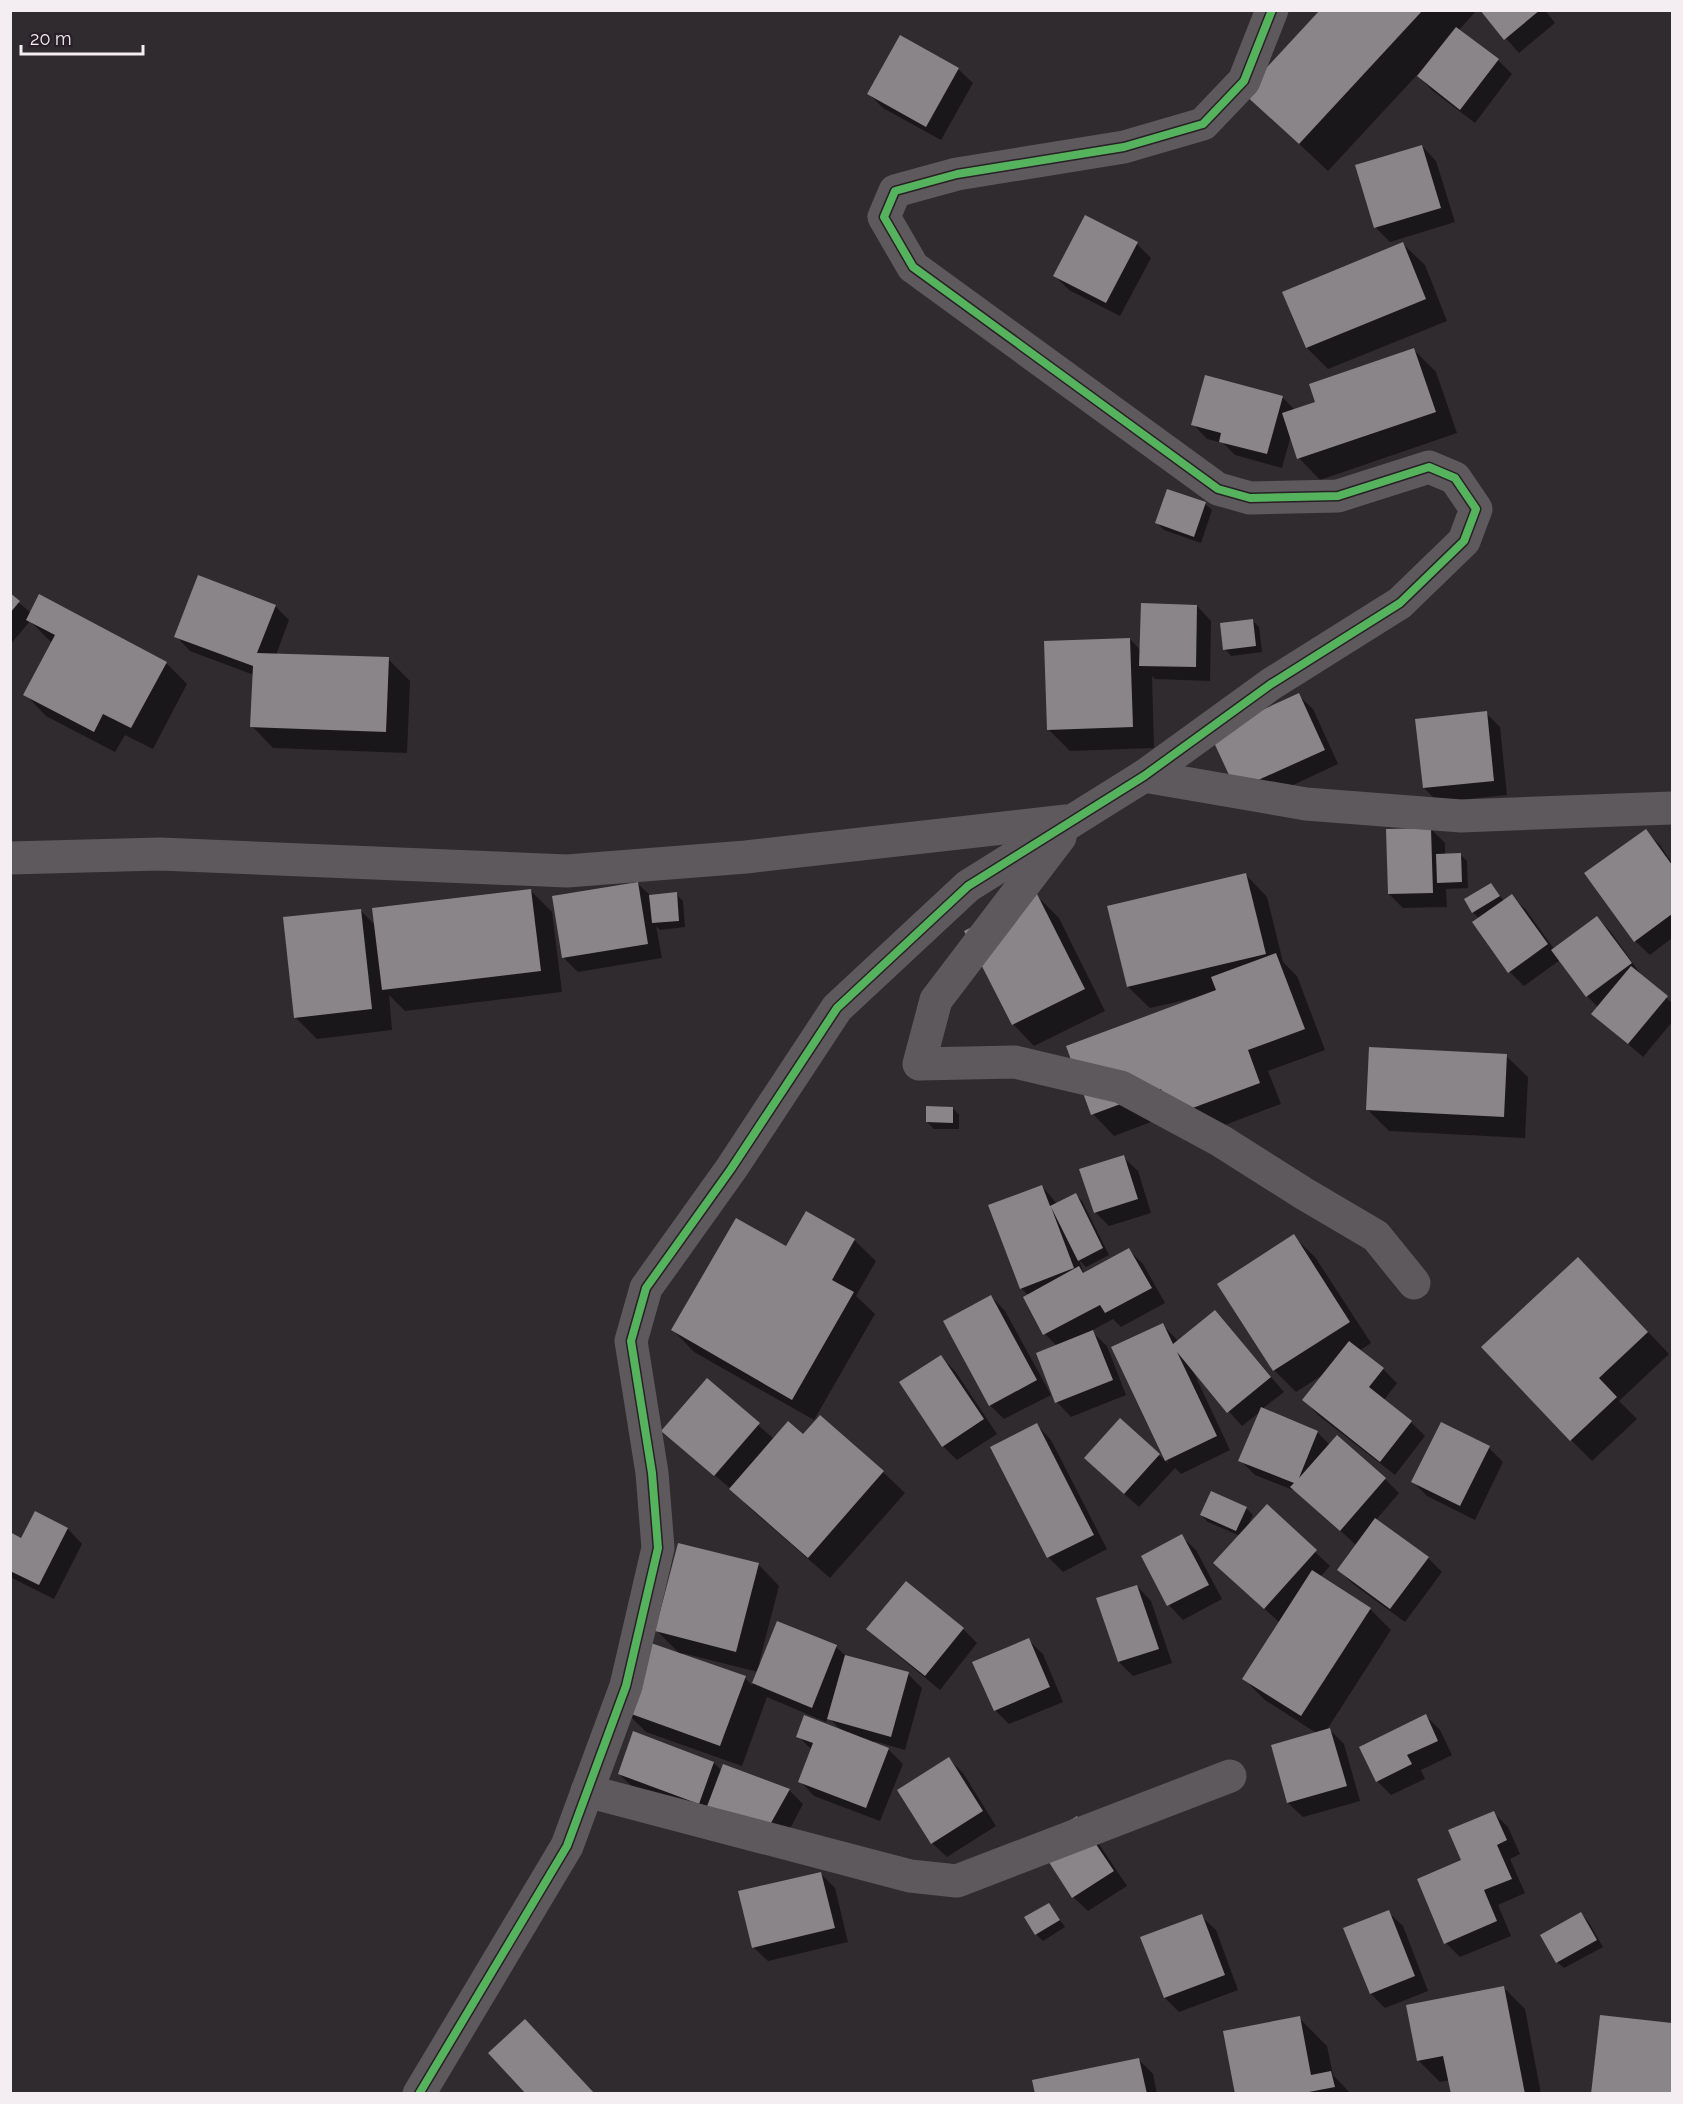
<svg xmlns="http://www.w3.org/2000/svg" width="1683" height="2104" font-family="Raleway,sans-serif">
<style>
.shadow{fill:#0007;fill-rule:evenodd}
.building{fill:#898588}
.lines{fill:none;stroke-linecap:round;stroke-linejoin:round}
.minor{stroke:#5d595c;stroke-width:33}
.cycleway-casing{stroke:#282026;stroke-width:11}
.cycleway{stroke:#56b35d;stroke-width:8}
</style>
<rect width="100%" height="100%" fill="#302b2f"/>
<g class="shadow">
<path d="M1322,10h155l-18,20 39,30 14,14 -37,49 -42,-32 -16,-16 -89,96 -83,-78z"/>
<path d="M1481,10h64l10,13 -36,30z"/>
<path d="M958,69l15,14 -32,57 -58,-32 -14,-14z"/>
<path d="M1422,146l14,15 19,61 -65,20 -15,-15z"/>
<path d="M1137,244l14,14 -31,58 -51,-26 -15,-15z"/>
<path d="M1403,244l22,21 22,56 -119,48 -21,-21z"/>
<path d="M1414,350l22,22 21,61 -137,47 -21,-22 -8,-23 -9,33 -47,-13 -12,-12 -16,-4 -14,-15 89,-27 13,13 22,-7z"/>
<path d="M1205,504l7,6 -11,33 -37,-13 -7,-7z"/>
<path d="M10,595l21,18 135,50 21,21 -34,65 -28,-14 -10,17 -69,-36 -21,-22 27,-51 -22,-22 -20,24z"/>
<path d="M275,606l14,14 -13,35 112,4 22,22 -3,72 -134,-5 -21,-22 2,-51 -64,-24 -14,-15z"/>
<path d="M1197,606l14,15 -1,60 -55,-2 -3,-3 2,72 -84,3 -22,-22 82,-90 11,12z"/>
<path d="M1253,621l6,6 3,25 -31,4 -6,-7z"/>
<path d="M1298,695l15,14 25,55 -86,40 -14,-14z"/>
<path d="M1486,713l14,14 7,68 -69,7 -14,-14z"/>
<path d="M1431,829l14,14v12l15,-1 7,7 1,27 -22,1 1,18 -44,1 -14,-14z"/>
<path d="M1645,831l15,14 12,18v75l-22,17 -15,-14z"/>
<path d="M1246,875l21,22 16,65 14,14 28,74 -57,21 13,33 -67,25 1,8 -28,5 -7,-7 -8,-21 -58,22 -21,-22 102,-114 -1,-2 -44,10 -22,-21 -19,-80z"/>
<path d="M637,883l14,13 25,-2 7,7 2,26 -25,3 -4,-4 6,32 -84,14 -14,-14 -10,-61z"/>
<path d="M1491,885l13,16 8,-5 14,14 28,39 43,-31 14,14 33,47 28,24v19l-29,35 -50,-43 5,-7 -11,-11 -27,-36 -36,26 -14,-14 -31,-53 -6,-7z"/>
<path d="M531,891l21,21 10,80 -157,19 -16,-16 3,35 -75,9 -22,-22 65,-107 16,16z"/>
<path d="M1037,896l22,22 46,93 -71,35 -21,-22z"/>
<path d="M1506,1056l22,21 -3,61 -136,-7 -22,-22z"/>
<path d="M953,1108l6,7v14h-25l-7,-7z"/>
<path d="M1123,1157l15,14 13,42 -42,13 -14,-14z"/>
<path d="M1042,1186l15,18 18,-10 7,7 27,54 -23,12 -7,-7 5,14 45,-24 14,14 22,39 -44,24 -8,-8 -22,12 16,15 19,49 -55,22 -14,-15v-56l-12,-12 -17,-39 -7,-7z"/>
<path d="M1293,1236l22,21 56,86 -12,8 24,18 14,14 -13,17 27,22 14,14 -30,39 -77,-60 -14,-15 20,-26 -28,18 -21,-21 -56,-87z"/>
<path d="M854,1240l22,21 -20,35 19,18 -61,106 -120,-68 -21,-22 114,-82z"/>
<path d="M1599,1280l70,74 -50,47 18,18 -45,42 -21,-21z"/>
<path d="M991,1296l14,15 46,84 -47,24 -14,-14z"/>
<path d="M1215,1312l69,80 -22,17 55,23 13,13 55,34 14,14 -23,27 52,38 14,14 -37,50 -52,-38 -14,-14 18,-24 -59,-54 -43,-17 -15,-15 21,-49 -19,15 -49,-55 37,79 -49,24 -6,-6 -36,39 -39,-35 20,-52 49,44 -56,-116 50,-23 16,17z"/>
<path d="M941,1357l14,14 42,63 -40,26 -14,-14z"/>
<path d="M707,1380l67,59 30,-3 79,36 22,21 -75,85 -78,-68 -22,-22 -52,-43z"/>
<path d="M1037,1425l14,15 56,109 -44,23 -15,-15 -56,-109z"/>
<path d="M1489,1448l14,14 -28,58 -48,-24 -14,-14z"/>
<path d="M1267,1507l63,59 -10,11 50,32 21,21 -65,101 4,-1 14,14 16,57 -57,16 -15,-14 30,-69 -53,-34 -21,-21 36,-56 -50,-46 10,-41 -32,-14 -7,-7 45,-7 7,7 -6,12z"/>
<path d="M36,1513l32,16 14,15 -28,55 -44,-22v-43l12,6z"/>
<path d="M1181,1536l15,14 26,49 -39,21 -14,-15 -26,-48z"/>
<path d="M758,1564l21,22 -20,77 2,1 17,-41 58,24 11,10 61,17 14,14 -17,62 -31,-9v3l14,5 15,15 -23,57 -66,-25 -14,-15 12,-31 -14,-14 44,-5 -14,-14 -2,5 -59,-25 -25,69 -96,-34 -21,-21 57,-55 -25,-25zM682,1653l76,19 -6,13 -7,-7 -63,-22z"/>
<path d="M1137,1586l14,15 21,62 -39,13 -14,-14z"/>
<path d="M868,1629h95l14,14 -37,47 -57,-47z"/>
<path d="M1028,1640l15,14 20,48 -54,22 -14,-14z"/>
<path d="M1426,1716l14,14 12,25 -31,15 4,9 -34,16 -14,-14z"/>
<path d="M949,1759l14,14 33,53 -49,31 -15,-14z"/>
<path d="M714,1763l8,8 67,19 14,14 -21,40 -148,-56 -15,-14z"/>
<path d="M1494,1813l14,14 12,27 -10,5 15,34 -27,12 13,31 -51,21 -14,-14 17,-82z"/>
<path d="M1091,1832l36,54 -39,25 -15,-14z"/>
<path d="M820,1873l15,15 13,54 -80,19 -15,-14z"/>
<path d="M1049,1905l16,22 -22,14 -7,-7z"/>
<path d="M1388,1912l15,14 25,65 -43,17 -14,-14z"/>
<path d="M1581,1914l7,7 15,26 -39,21 -7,-6z"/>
<path d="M1201,1916l15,14 22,60 -59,22 -14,-14z"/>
<path d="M1504,1988l21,21 16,85h-89l-2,-14 -10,2 -22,-22z"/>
<path d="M1602,2016l70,8v70h-80z"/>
<path d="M1299,2018l28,28 6,29 18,19h-115z"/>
<path d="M1138,2059l15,15 4,20h-120z"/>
</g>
<g class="building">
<path d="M1320,10h103l-124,134 -56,-51z"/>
<path d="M1480,10h60l-36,30z"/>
<path d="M1456,27l43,32 -39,51 -43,-34z"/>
<path d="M900,35l59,33 -33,59 -59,-33z"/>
<path d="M1422,145l19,63 -67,20 -19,-63z"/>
<path d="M1085,215l53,27 -32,61 -53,-27z"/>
<path d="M1403,242l23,57 -120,49 -24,-56z"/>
<path d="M1414,348l22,64 -139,47 -15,-46 33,-11 -6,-18z"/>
<path d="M1205,375l78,21 -16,58 -48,-12 2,-9 -30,-8z"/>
<path d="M1167,489l39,13 -12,35 -39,-14z"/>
<path d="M198,575l78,30 -19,48 132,4 -3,75 -136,-5 3,-61 -79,-29z"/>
<path d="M10,593l10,8 -10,12z"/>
<path d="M39,594l128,68 -36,66 -28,-14 -9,18 -71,-37 32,-60 -29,-15z"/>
<path d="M1141,603l56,2 -1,62 -57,-1z"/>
<path d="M1253,619l3,27 -33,4 -3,-27z"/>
<path d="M1130,638l3,89 -86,3 -3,-89z"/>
<path d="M1299,693l26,57 -89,40 -26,-56z"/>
<path d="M1487,711l7,70 -71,7 -8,-69z"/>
<path d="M1431,828l2,65 -45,1 -2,-65z"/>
<path d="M1646,829l26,36v49l-38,28 -50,-69z"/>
<path d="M1461,853l1,29 -25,1 -1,-29z"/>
<path d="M1246,873l20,81 -139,33 -20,-81z"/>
<path d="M638,882l10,62 -86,14 -10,-62z"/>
<path d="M1491,883l9,13 -28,17 -8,-14z"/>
<path d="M531,889l10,82 -159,19 -10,-82z"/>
<path d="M677,892l2,29 -27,2 -3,-28z"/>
<path d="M1037,894l48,95 -73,36 -48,-94z"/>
<path d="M1512,894l36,50 -40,29 -36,-51z"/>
<path d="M361,909l11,100 -78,9 -11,-101z"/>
<path d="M1597,916l35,47 -46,34 -35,-47z"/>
<path d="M1276,953l29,76 -57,21 12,33 -89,33 -10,-27 -70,26 -25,-69 150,-56 -5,-13z"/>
<path d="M1631,966l37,30 -40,48 -37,-30z"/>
<path d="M1369,1047l138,7 -3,63 -138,-7z"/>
<path d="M926,1106l27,1v16l-27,-1z"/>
<path d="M1124,1155l14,44 -44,14 -15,-44z"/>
<path d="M1042,1185l8,21 26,-13 27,55 -25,13 -27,-54 23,61 -54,21 -32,-84z"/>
<path d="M806,1211l49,28 -23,41 22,12 -62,108 -121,-70 65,-112 50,28z"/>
<path d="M1294,1234l56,88 -77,49 -56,-87z"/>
<path d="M1129,1248l23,40 -47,25 -5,-8 -57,30 -20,-38 56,-31 4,7z"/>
<path d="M1578,1257l70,75 -49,46 18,19 -47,44 -89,-94z"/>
<path d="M991,1295l46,85 -48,26 -46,-85z"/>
<path d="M1215,1310l56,67 -44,36 -50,-61 40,84 -52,25 -54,-114 52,-24 10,21z"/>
<path d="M1093,1330l20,50 -58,23 -19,-50z"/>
<path d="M1349,1341l35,27 -15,19 43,34 -32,41 -78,-62z"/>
<path d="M941,1355l43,64 -42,28 -43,-65z"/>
<path d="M707,1378l53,45 -46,53 -53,-45z"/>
<path d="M1261,1407l57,24 -19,47 38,-43 49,43 -46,53 -50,-44 4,-4 -56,-22z"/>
<path d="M820,1415l64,56 -76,87 -79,-69 59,-68 15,13z"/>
<path d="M1120,1418l40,36 -36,40 -40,-36z"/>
<path d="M1441,1422l49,24 -30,60 -49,-24z"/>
<path d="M1037,1423l57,112 -47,23 -57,-111z"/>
<path d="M1211,1491l36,16 -11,24 -36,-16z"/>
<path d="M1267,1504l50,46 -53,59 -51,-46z"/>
<path d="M35,1511l33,17 -29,57 -29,-14v-39l11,6z"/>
<path d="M1375,1518l54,39 -39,52 -53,-39z"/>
<path d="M1182,1534l27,51 -42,21 -26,-50z"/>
<path d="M678,1543l81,20 -23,89 -81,-21z"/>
<path d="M1312,1570l59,38 -70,108 -59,-37z"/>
<path d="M906,1581l58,47 -39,48 -59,-47z"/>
<path d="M1137,1585l22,64 -41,13 -22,-64z"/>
<path d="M777,1621l60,24 -25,63 -60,-25z"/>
<path d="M1029,1638l21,49 -56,24 -22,-49z"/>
<path d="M648,1642l98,34 -26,70 -97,-35z"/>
<path d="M845,1655l64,17 -18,65 -64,-18z"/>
<path d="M1426,1714l12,27 -31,14 5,9 -36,18 -17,-35z"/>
<path d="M804,1715l85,33 -23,60 -68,-26 15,-39 -17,-6z"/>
<path d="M1330,1728l17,58 -60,17 -16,-58z"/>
<path d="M633,1731l81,31 -15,42 -81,-30z"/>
<path d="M949,1757l34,54 -52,33 -34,-54z"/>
<path d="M723,1764l67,25 -23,41 -64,-13z"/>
<path d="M1494,1811l13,29 -10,5 15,34 -28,11 13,31 -53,23 -27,-65 44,-19 -13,-30z"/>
<path d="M1077,1816l37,55 -42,27 -36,-56z"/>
<path d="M821,1872l14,56 -83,20 -14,-57z"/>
<path d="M1049,1903l11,17 -25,15 -11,-18z"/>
<path d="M1389,1910l26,66 -45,18 -27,-66z"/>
<path d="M1581,1912l16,28 -41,23 -16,-28z"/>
<path d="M1202,1914l23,61 -61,23 -24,-61z"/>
<path d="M1504,1986l21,108h-74l-8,-38 -26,5 -11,-56z"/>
<path d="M1600,2015l72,8v71h-81z"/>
<path d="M1300,2016l11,59 20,-4 4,16 -26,5v2h-74l-12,-63z"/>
<path d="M525,2019l70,75h-69l-38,-41z"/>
<path d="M1139,2058l8,36h-112l-3,-14z"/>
</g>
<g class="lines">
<g class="minor">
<path d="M1144,776l162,28 155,12 211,-8"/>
<path d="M1060,837l-124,163 -17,64 96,-2 106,25 100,54 82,52 73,43 38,47"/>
<path d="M10,858l150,-4 407,17 179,-14 320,-36"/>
<path d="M587,1791l323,85 47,5 273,-105"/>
<path d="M419,2094l148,-248 59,-160 32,-138 -6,-75 -21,-132 15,-53 85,-119 106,-161 131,-122 176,-110 127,-92 129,-81 64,-62 12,-32 -21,-31 -26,-11 -91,29 -88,2 -32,-9 -305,-222 -29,-50 11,-26 62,-17 167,-27 79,-23 41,-43 28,-71"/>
</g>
<g class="cycleway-casing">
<path id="cycleway" d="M419,2094l148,-248 59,-160 32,-138 -6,-75 -21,-132 15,-53 85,-119 106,-161 131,-122 176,-110 127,-92 129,-81 64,-62 12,-32 -21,-31 -26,-11 -91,29 -88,2 -32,-9 -305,-222 -29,-50 11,-26 62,-17 167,-27 79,-23 41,-43 28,-71"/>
</g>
<use href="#cycleway" class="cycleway"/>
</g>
<rect width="1683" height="2104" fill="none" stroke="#f4eef2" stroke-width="24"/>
<path d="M21 45v9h122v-9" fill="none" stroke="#f4eef2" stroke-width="3"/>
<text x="30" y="45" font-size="18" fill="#f4eef2" stroke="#282026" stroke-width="4.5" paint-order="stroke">20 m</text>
</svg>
